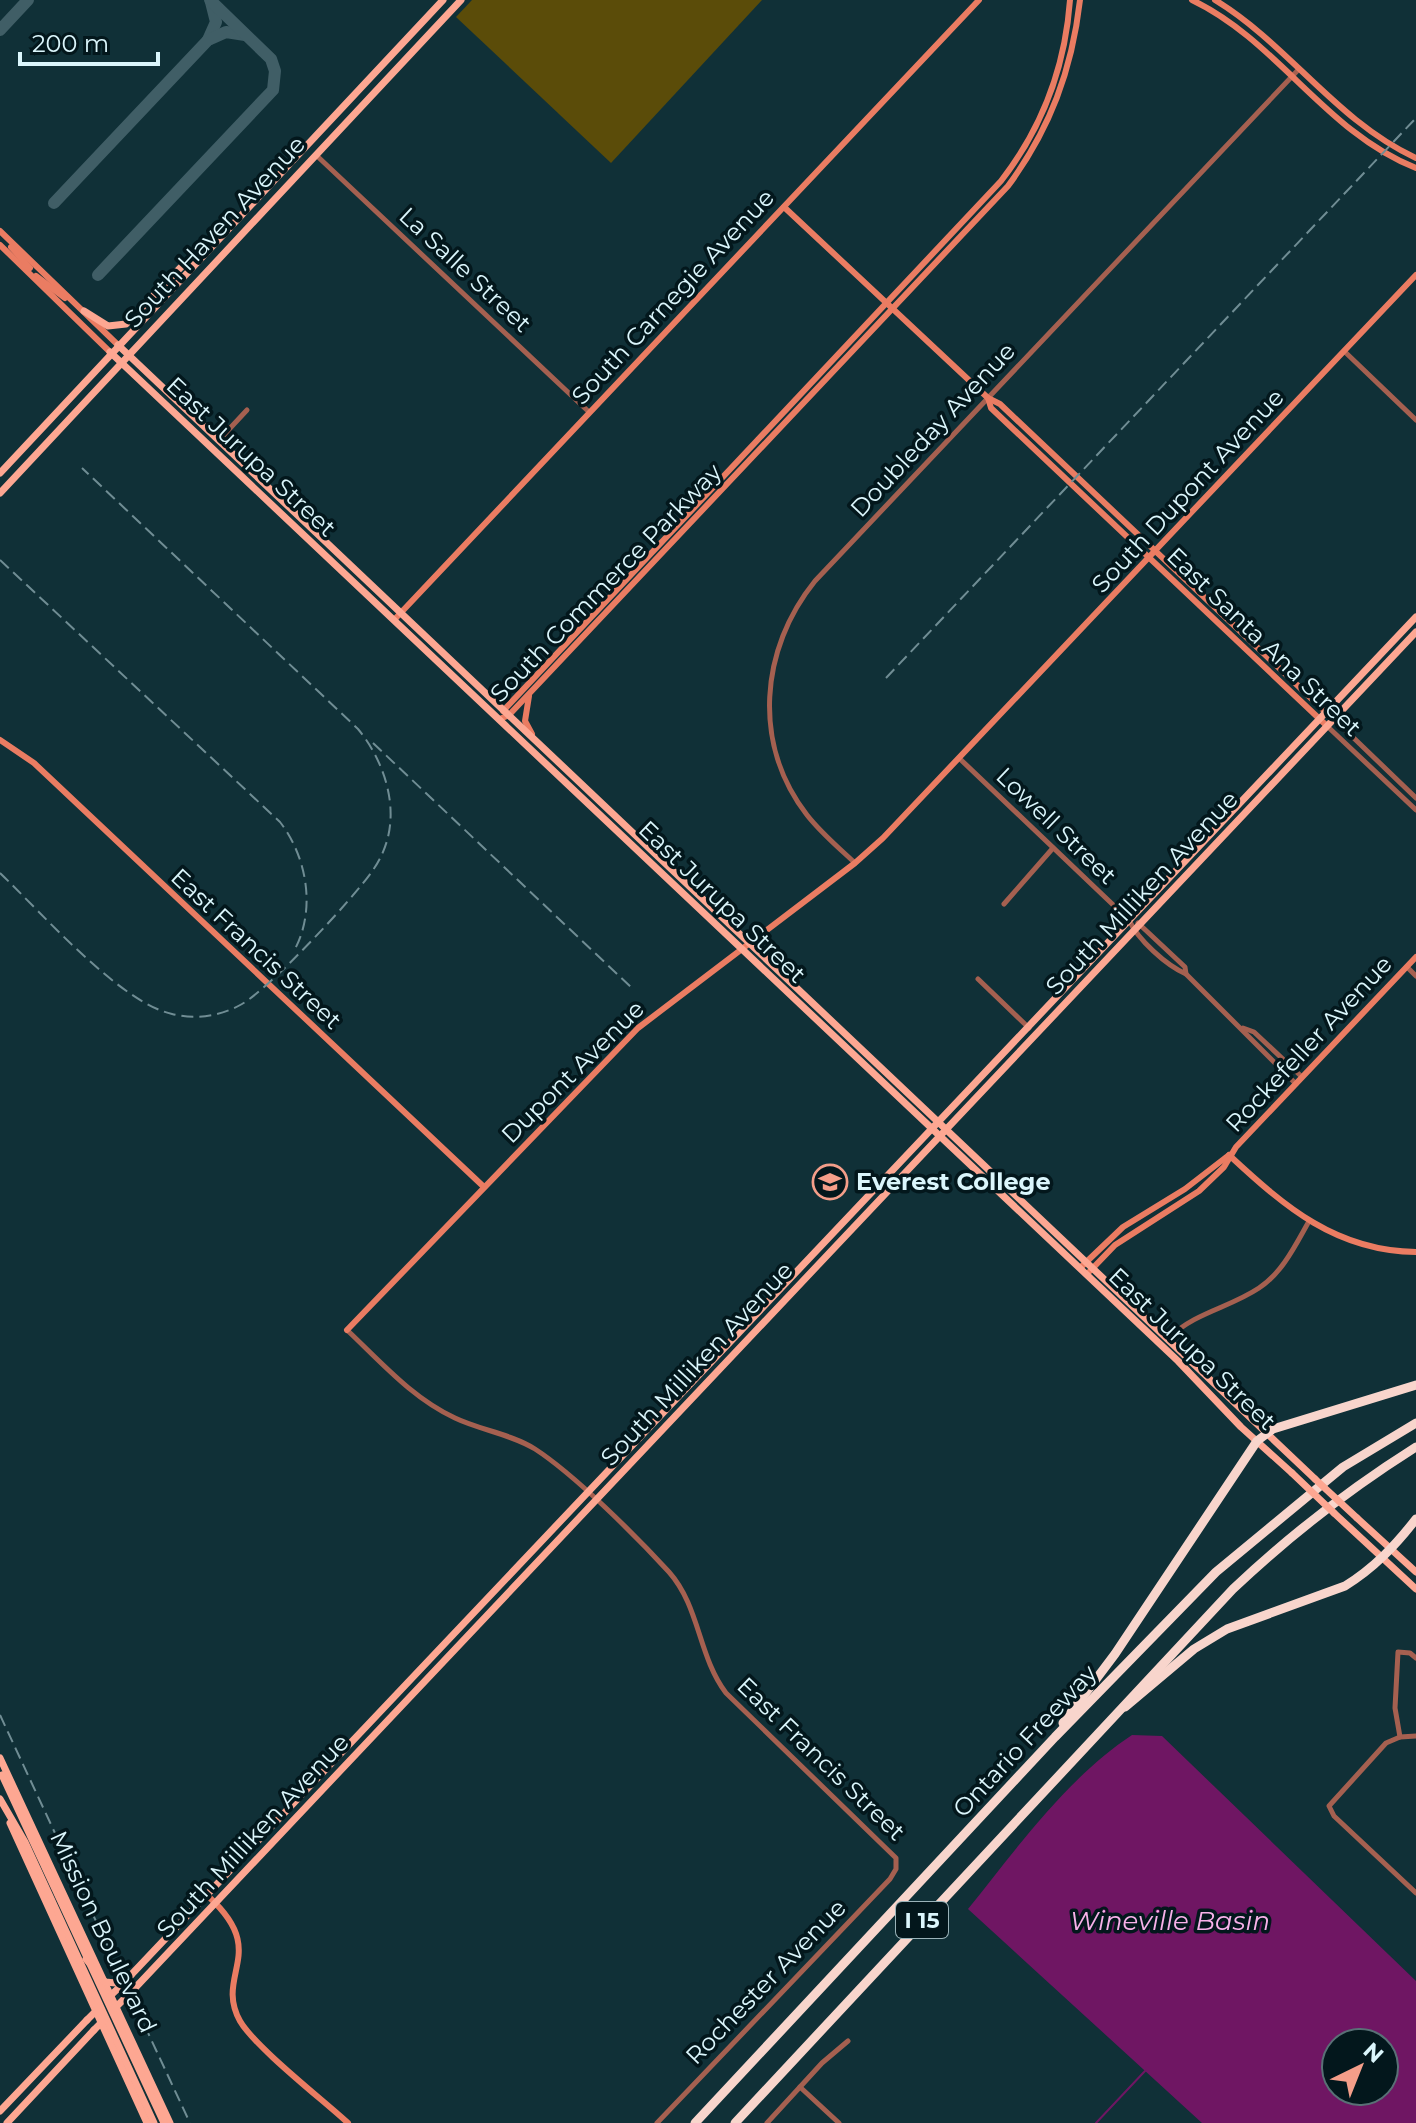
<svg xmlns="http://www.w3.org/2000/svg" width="1416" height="2123" font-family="Montserrat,sans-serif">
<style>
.green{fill:#5b4c09}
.water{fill:#6f1663;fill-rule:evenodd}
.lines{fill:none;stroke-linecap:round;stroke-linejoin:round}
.stream{stroke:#6f1663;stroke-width:2}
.taxiway{stroke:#405e66;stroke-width:12}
.street{stroke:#a56050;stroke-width:5}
.secondary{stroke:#ea7c62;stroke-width:6}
.primary{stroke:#fda792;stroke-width:7}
.highway{stroke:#f8d5cc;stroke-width:9}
.rail{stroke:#708d94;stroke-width:2;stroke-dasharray:12 6;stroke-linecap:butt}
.primary-bridge{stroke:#fda792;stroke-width:7}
.labels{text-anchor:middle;stroke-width:7;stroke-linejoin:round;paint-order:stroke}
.shield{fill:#03171c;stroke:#9ab3b9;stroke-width:2}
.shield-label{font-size:22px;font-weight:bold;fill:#dbf6fc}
.street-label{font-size:24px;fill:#dbf6fc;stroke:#03171c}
.poi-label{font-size:24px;font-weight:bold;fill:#dbf6fc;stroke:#03171c;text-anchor:start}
.water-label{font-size:26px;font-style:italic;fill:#f8b2ea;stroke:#03171c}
</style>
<rect width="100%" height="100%" fill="#103037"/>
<path class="green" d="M472,0h290l-151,163 -155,-146z"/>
<path class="water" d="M1132,1735l30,1 254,245v142h-214l-234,-214c49,-61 99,-131 164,-174zM1336,2043h48v48h-48z"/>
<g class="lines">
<path class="stream" d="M1096,2123l49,-52"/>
<g class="taxiway">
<path d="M0,30l28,-30"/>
<path d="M208,40l8,-18 -5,-20"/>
<path d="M54,203l154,-163 18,-8 19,3"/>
<path d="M98,275l175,-185 2,-19 -4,-12 -61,-59"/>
</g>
<g class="street">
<path d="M316,155l273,257"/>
<path d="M1344,351l72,69"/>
<path d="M220,439l27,-29"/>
<path d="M1334,719l82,79"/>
<path d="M1327,726l89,84"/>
<path d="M959,758l170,162c9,20 37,45 57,54"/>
<path d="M855,863c-16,-15 -34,-30 -48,-48 -55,-71 -47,-166 8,-234l484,-512"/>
<path d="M1004,904l49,-56"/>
<path d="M1138,923l47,44 1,7 110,110"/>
<path d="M1407,967l9,9"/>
<path d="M978,979l51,49"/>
<path d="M1243,1028l11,4 48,45"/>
<path d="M347,1330c34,32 65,68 108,88 25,12 56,16 80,31 40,26 101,87 134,123 31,35 29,84 57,121l170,165v11l-6,10 -233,244"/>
<path d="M1170,1337c26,-25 59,-29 89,-49 23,-15 36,-42 49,-65"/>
<path d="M1416,1736l-16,1 -14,6 -57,63 5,10 82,77"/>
<path d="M1400,1737l-5,-29 3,-56 12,1 6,5"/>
<path d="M800,2087l39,36"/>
<path d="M767,2123l55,-60 26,-22"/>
</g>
<g class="secondary">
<path d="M1192,0c86,41 134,133 224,168"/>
<path d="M1215,0c74,45 121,121 201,158"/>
<path d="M784,207l204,191 12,6 333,315"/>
<path d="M0,231l118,114"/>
<path d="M0,245l110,107"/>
<path d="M11,247l19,21"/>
<path d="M36,276l29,22"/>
<path d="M988,398l3,10 336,318"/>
<path d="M394,620l585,-620"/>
<path d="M529,696l-4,25 7,13"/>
<path d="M503,711l498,-530c42,-54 64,-113 69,-181"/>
<path d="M500,719l9,-4 499,-529c42,-57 64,-116 72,-186"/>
<path d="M0,740l34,23 450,424"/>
<path d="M1229,1155c56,52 107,96 187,97"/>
<path d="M1080,1268l43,-41 62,-38 44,-34"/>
<path d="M1090,1271l25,-26 84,-54 25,-24 12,-20 180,-190"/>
<path d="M347,1330l291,-302 217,-165 28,-25 533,-563"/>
<path d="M209,1897c61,56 5,77 31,124 15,26 83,79 108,102"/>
</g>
<g class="primary">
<path d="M84,311l24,15 18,-2 59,-61 11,-3"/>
<path d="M118,345l1197,1134"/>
<path d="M110,352l1068,1009 63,66 51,46"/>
<path d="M0,473l443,-473"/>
<path d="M0,493l461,-493"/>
<path d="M1334,1513l82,76"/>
<path d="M1357,1518l59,54"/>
<path d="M0,1758l170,365"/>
<path d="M2,1775l162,348"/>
<path d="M0,1799l25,43 129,281"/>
<path d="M10,1823l137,300"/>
<path d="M131,1975l1285,-1358"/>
<path d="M135,1988l1281,-1356"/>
<path d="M0,2111l87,-91"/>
<path d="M7,2123l87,-93"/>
</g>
<g class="highway">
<path d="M1125,1707l69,-58 33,-20 118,-43c29,-18 50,-40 71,-67"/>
<path d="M1063,1723l52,-69 142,-213 16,-12 143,-44"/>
<path d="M695,2123l360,-386 161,-165 127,-105 73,-44"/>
<path d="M735,2123l498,-534c56,-53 118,-101 183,-142"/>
</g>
<g class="rail">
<path d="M0,560l280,262c27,35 36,87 15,127"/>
<path d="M886,678l530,-560"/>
<path d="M373,743l261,247"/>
<path d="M0,873c41,39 119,129 172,141 24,6 49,2 70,-10 28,-16 112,-106 131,-134 7,-10 12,-21 15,-33 9,-37 -6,-79 -30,-108l-276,-261"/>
<path d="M0,1715l190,408"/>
</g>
<g class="primary-bridge">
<path d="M1292,1473l42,40"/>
<path d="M1315,1479l42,39"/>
<path d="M86,1959l19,23 11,1 15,-8"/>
<path d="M109,1997l18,-17"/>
<path d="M115,2008l20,-20"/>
<path d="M87,2020l12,-12"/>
<path d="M94,2030l10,-10"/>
</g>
</g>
<defs>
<g id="university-ring" transform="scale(1.8)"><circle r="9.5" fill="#03171c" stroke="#f49e89" stroke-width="1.5"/><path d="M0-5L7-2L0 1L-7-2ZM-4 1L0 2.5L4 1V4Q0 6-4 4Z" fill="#f49e89"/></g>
</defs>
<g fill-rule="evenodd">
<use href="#university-ring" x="830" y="1182"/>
</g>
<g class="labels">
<rect class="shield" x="896" y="1902" width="52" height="36" rx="6"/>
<g class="shield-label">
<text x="922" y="1928">I 15</text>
</g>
<g class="street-label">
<text transform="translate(215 232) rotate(-47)" y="8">South Haven Avenue</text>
<text transform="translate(465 270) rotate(43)" y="8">La Salle Street</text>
<text transform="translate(673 297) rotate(-47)" y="8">South Carnegie Avenue</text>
<text transform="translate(933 430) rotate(-47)" y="8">Doubleday Avenue</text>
<text transform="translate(251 457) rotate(43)" y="8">East Jurupa Street</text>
<text transform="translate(1188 491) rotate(-47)" y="8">South Dupont Avenue</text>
<text transform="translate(606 583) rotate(-46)" y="8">South Commerce Parkway</text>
<text transform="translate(1264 642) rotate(44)" y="8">East Santa Ana Street</text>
<text transform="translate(1056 826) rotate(44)" y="8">Lowell Street</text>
<text transform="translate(1142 893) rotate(-47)" y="8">South Milliken Avenue</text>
<text transform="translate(722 902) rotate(44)" y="8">East Jurupa Street</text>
<text transform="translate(256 949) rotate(43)" y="8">East Francis Street</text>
<text transform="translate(1309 1044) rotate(-47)" y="8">Rockefeller Avenue</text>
<text transform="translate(573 1072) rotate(-45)" y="8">Dupont Avenue</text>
<text transform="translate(1192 1349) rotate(44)" y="8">East Jurupa Street</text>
<text transform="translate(697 1364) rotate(-47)" y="8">South Milliken Avenue</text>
<text transform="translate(1025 1741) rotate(-47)" y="8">Ontario Freeway</text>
<text transform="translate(821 1759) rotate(44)" y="8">East Francis Street</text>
<text transform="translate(253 1836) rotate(-47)" y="8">South Milliken Avenue</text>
<text transform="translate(103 1932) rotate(65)" y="8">Mission Boulevard</text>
<text transform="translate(766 1982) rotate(-46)" y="8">Rochester Avenue</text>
</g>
<g class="poi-label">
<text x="856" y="1190">Everest College</text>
</g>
<g class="water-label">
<text x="1170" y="1930">Wineville Basin</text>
</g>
</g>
<g transform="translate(1360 2067) rotate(43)"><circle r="38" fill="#03171c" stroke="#597076" stroke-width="2"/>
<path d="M0-6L14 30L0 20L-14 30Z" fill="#f49e89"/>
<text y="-12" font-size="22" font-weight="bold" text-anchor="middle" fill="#dbf6fc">N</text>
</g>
<path d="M20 52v12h138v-12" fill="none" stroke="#dbf6fc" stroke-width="4"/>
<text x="32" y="52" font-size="24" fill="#dbf6fc" stroke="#03171c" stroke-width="6" paint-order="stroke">200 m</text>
</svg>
